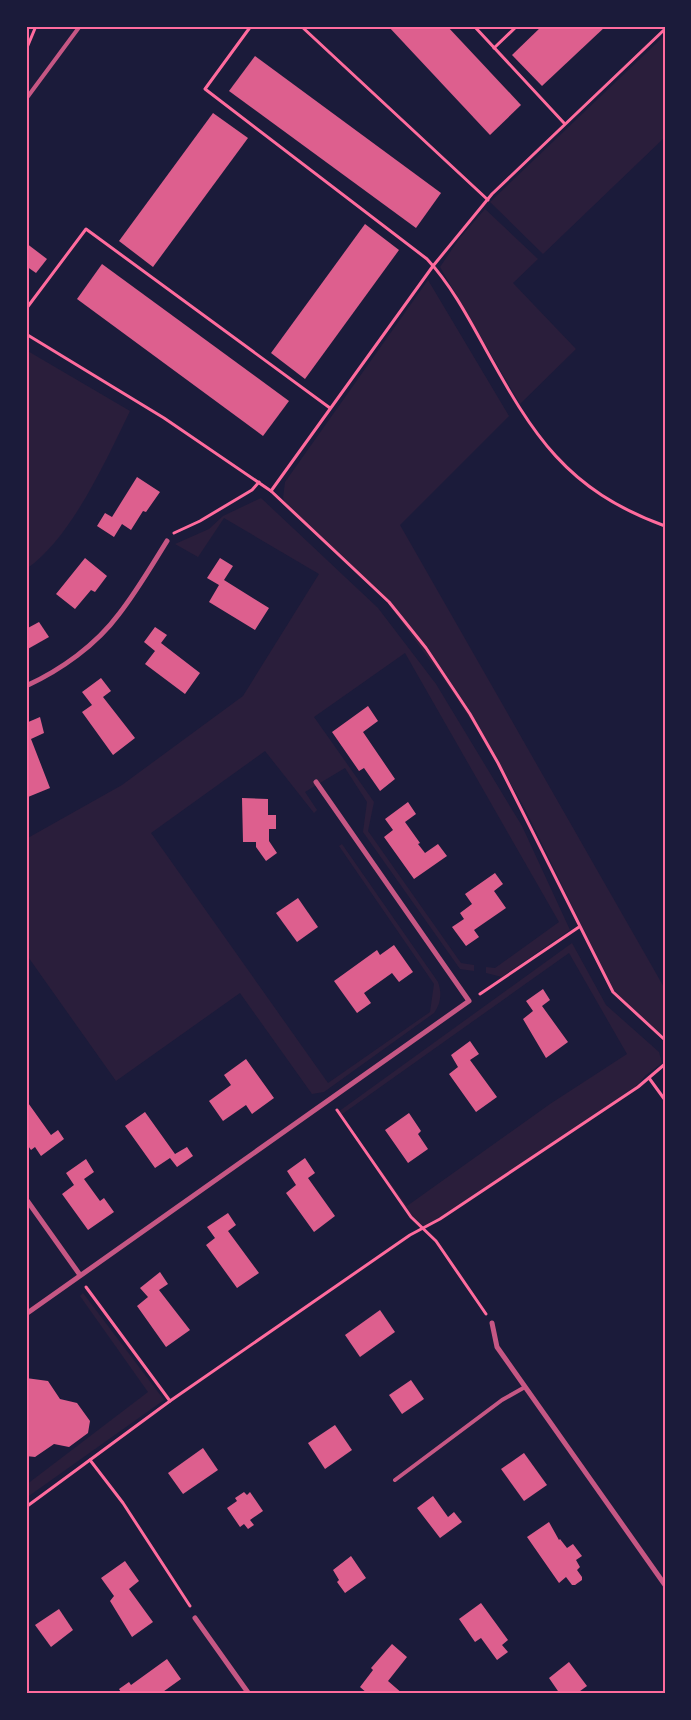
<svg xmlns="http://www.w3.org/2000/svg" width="691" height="1720" font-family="Barlow,sans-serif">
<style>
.green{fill:#2a1e3b;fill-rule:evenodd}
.building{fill:#dd5f8e}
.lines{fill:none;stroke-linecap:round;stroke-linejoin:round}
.path{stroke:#ff6b9d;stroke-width:3}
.service{stroke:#c65784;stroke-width:4}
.minor{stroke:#c65784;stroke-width:5}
.neatline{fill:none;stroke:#ff6b9d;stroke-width:2}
</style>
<rect width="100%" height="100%" fill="#1b1b3a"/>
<g class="green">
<path d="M665,35v102l-122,117 -53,-52z"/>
<path d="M485,209l53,50 -25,24 63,66 -56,55 -80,-137 19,-28z"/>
<path d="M428,280l81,136 -109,109 265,464v53l-49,-46 -91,-187 -27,-48 -53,-80 -58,-79 -53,-52 -45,-39 -6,-13 2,-16z"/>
<path d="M26,350l104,61c-24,49 -59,128 -104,158z"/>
<path d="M261,498l117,110 58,76 86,142 48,104 -68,47 -16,-4v-6l9,1 64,-46 -154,-269 -91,64 60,85 -6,29 93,132 13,2v6l-14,-2 -97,-137 4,-30 -22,-34 -40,24 12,18 -3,3 -49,-62 -114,82 177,250 102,-71 4,-28 -95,-138 3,-2 96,138c4,11 3,22 -4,31l-110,79 -12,2 -72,-101 -124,88 -90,-127v-115l96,-54 121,-89 76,-122 -95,-56 -26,39 -23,-13 34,-15 14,-13z"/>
<path d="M572,943l34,62 53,47 3,11 -16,12 -12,14 -213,141 -83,-118zM569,953l58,101 -77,50 -143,102 -66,-91z"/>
<path d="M83,1293l81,107 -138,98v-13l122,-93 -68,-96z"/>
</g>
<g class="building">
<path d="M388,26h59l74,79 -31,30z"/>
<path d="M542,26h64l-64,60 -30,-31z"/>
<path d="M255,56l186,137 -25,35 -187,-137z"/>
<path d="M213,113l35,25 -95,129 -34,-26z"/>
<path d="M365,224l34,26 -94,129 -34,-26z"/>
<path d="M26,243l21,16 -11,14 -10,-7z"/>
<path d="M102,264l187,137 -26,35 -186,-137z"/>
<path d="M137,477l23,15 -14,20 -3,-1 -12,19 -9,-6 -8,13 -17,-11 8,-13 7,4z"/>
<path d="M85,558l22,18 -12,16 -4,-2 -16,19 -19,-15z"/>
<path d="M220,558l13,8 -9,14 45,28 -14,22 -46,-28 10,-17 -12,-7z"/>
<path d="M39,622l10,15 -23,13v-21z"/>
<path d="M155,627l12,8 -6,8 39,30 -15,21 -40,-30 10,-13 -11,-9z"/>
<path d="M101,678l10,13 -8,6 32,41 -22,17 -31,-43 10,-7 -10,-13z"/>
<path d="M368,706l10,15 -15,11 32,47 -15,12 -16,-23 -5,3 -27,-39z"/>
<path d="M40,717l4,16 -13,6 19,49 -22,9 -2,-74z"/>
<path d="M242,798l26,1v16h8v14h-7v12l8,12 -11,8 -10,-14v-5h-13z"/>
<path d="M408,802l8,12 -11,8 15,21 -2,1 7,9 13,-9 9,12 -33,23 -30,-42 9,-7 -8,-11z"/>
<path d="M495,873l8,11 -9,7 12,17 -32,22 5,7 -13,9 -14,-19 12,-8 -4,-6 12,-9 -7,-10z"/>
<path d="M298,898l20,29 -21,15 -21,-29z"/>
<path d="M394,945l19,27 -14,10 -7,-9 -28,20 7,10 -14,10 -23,-32 43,-31 3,5z"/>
<path d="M543,989l7,11 -8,6 26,36 -22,16 -23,-39 10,-8 -7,-10z"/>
<path d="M470,1041l9,13 -9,6 27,37 -21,15 -27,-38 9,-7 -7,-12z"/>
<path d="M246,1059l28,39 -22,16 -6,-9 -23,16 -14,-20 22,-16 -7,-10z"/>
<path d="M26,1100l25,35 7,-5 6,9 -23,17 -6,-9 -4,3 -5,-7z"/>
<path d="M145,1112l30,42 12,-7 6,9 -16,11 -7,-9 -15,10 -30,-42z"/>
<path d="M409,1113l12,18 -3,3 10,15 -20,14 -23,-33z"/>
<path d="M305,1158l10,15 -7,5 27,38 -21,16 -28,-39 10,-8 -9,-14z"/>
<path d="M86,1159l8,13 -10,7 16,22 4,-3 10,14 -26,18 -26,-36 12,-9 -8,-12z"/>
<path d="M228,1213l8,12 -8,6 31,42 -22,15 -31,-43 9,-7 -8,-11z"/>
<path d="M160,1272l8,12 -9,6 31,40 -24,17 -29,-41 11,-9 -8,-9z"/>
<path d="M380,1310l15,22 -35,25 -15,-22z"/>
<path d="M26,1378l22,3 12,18 17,4 13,18 -2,12 -19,14 -15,-3 -19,13 -9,-1z"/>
<path d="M411,1380l13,19 -22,15 -13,-19z"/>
<path d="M335,1425l17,25 -27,19 -17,-26z"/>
<path d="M203,1448l15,22 -35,24 -15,-21z"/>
<path d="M524,1453l23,32 -23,16 -23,-32z"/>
<path d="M244,1492l3,3 3,-3 13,19 -13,9 4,5 -6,4 -4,-5 -4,3 -13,-19 10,-7 -2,-3z"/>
<path d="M433,1496l15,21 6,-5 8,10 -22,16 -23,-30z"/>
<path d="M549,1522l10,18 1,-1 7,9 6,-4 9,12 -6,4 4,7 -3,3 5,7v3l-7,5h-3l-6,-8 -7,6 -32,-46z"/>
<path d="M351,1556l15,22 -21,15 -8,-11 2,-2 -6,-10z"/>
<path d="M125,1561l14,20 -10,8 24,33 -21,15 -22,-36 4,-5 -13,-18z"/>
<path d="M481,1603l27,37 -6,5 6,7 -11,8 -16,-22 -6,4 -16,-23z"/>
<path d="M59,1609l14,21 -22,17 -16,-22z"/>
<path d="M392,1644l15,13 -19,24 15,13h-35l-8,-7 13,-17 -2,-2z"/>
<path d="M167,1659l14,20 -21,15h-38l-3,-5 10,-7 2,3z"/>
<path d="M569,1662l18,24 -11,8h-16l-11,-16z"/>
</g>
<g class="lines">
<g class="path">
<path d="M251,26l-46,63 222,170c24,26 41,58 58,89 48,87 81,142 180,178"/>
<path d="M301,26l187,174"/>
<path d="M474,26l90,97"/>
<path d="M494,48l23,-22"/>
<path d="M26,50l10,-24"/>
<path d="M26,309l60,-80 244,179"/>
<path d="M26,334l138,84 107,73 118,111 37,46 44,66 28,49 115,229 52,48"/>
<path d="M271,491l162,-225 59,-72 173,-165"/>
<path d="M174,533l26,-12 52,-31 7,-8"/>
<path d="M480,994l99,-67"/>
<path d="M649,1078l16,22"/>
<path d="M337,1110l74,107 25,24 50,73"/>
<path d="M86,1287l84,114"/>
<path d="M90,1460l33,43 67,103"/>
<path d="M26,1507l144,-106 240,-166 30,-16 198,-132 27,-23"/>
</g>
<g class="service">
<path d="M26,99l54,-73"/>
<path d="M395,1480l107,-80 23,-13"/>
</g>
<g class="minor">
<path d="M26,686c35,-16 70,-41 93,-72 18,-23 33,-49 48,-73"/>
<path d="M26,1199l54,76"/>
<path d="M26,1314l443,-313 -153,-219"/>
<path d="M492,1323l5,24 168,238"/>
<path d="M195,1618l54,76"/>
</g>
</g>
<rect width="691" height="1720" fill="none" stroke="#1b1b3a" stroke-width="55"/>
<rect x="28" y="28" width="636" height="1664" class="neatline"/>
</svg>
